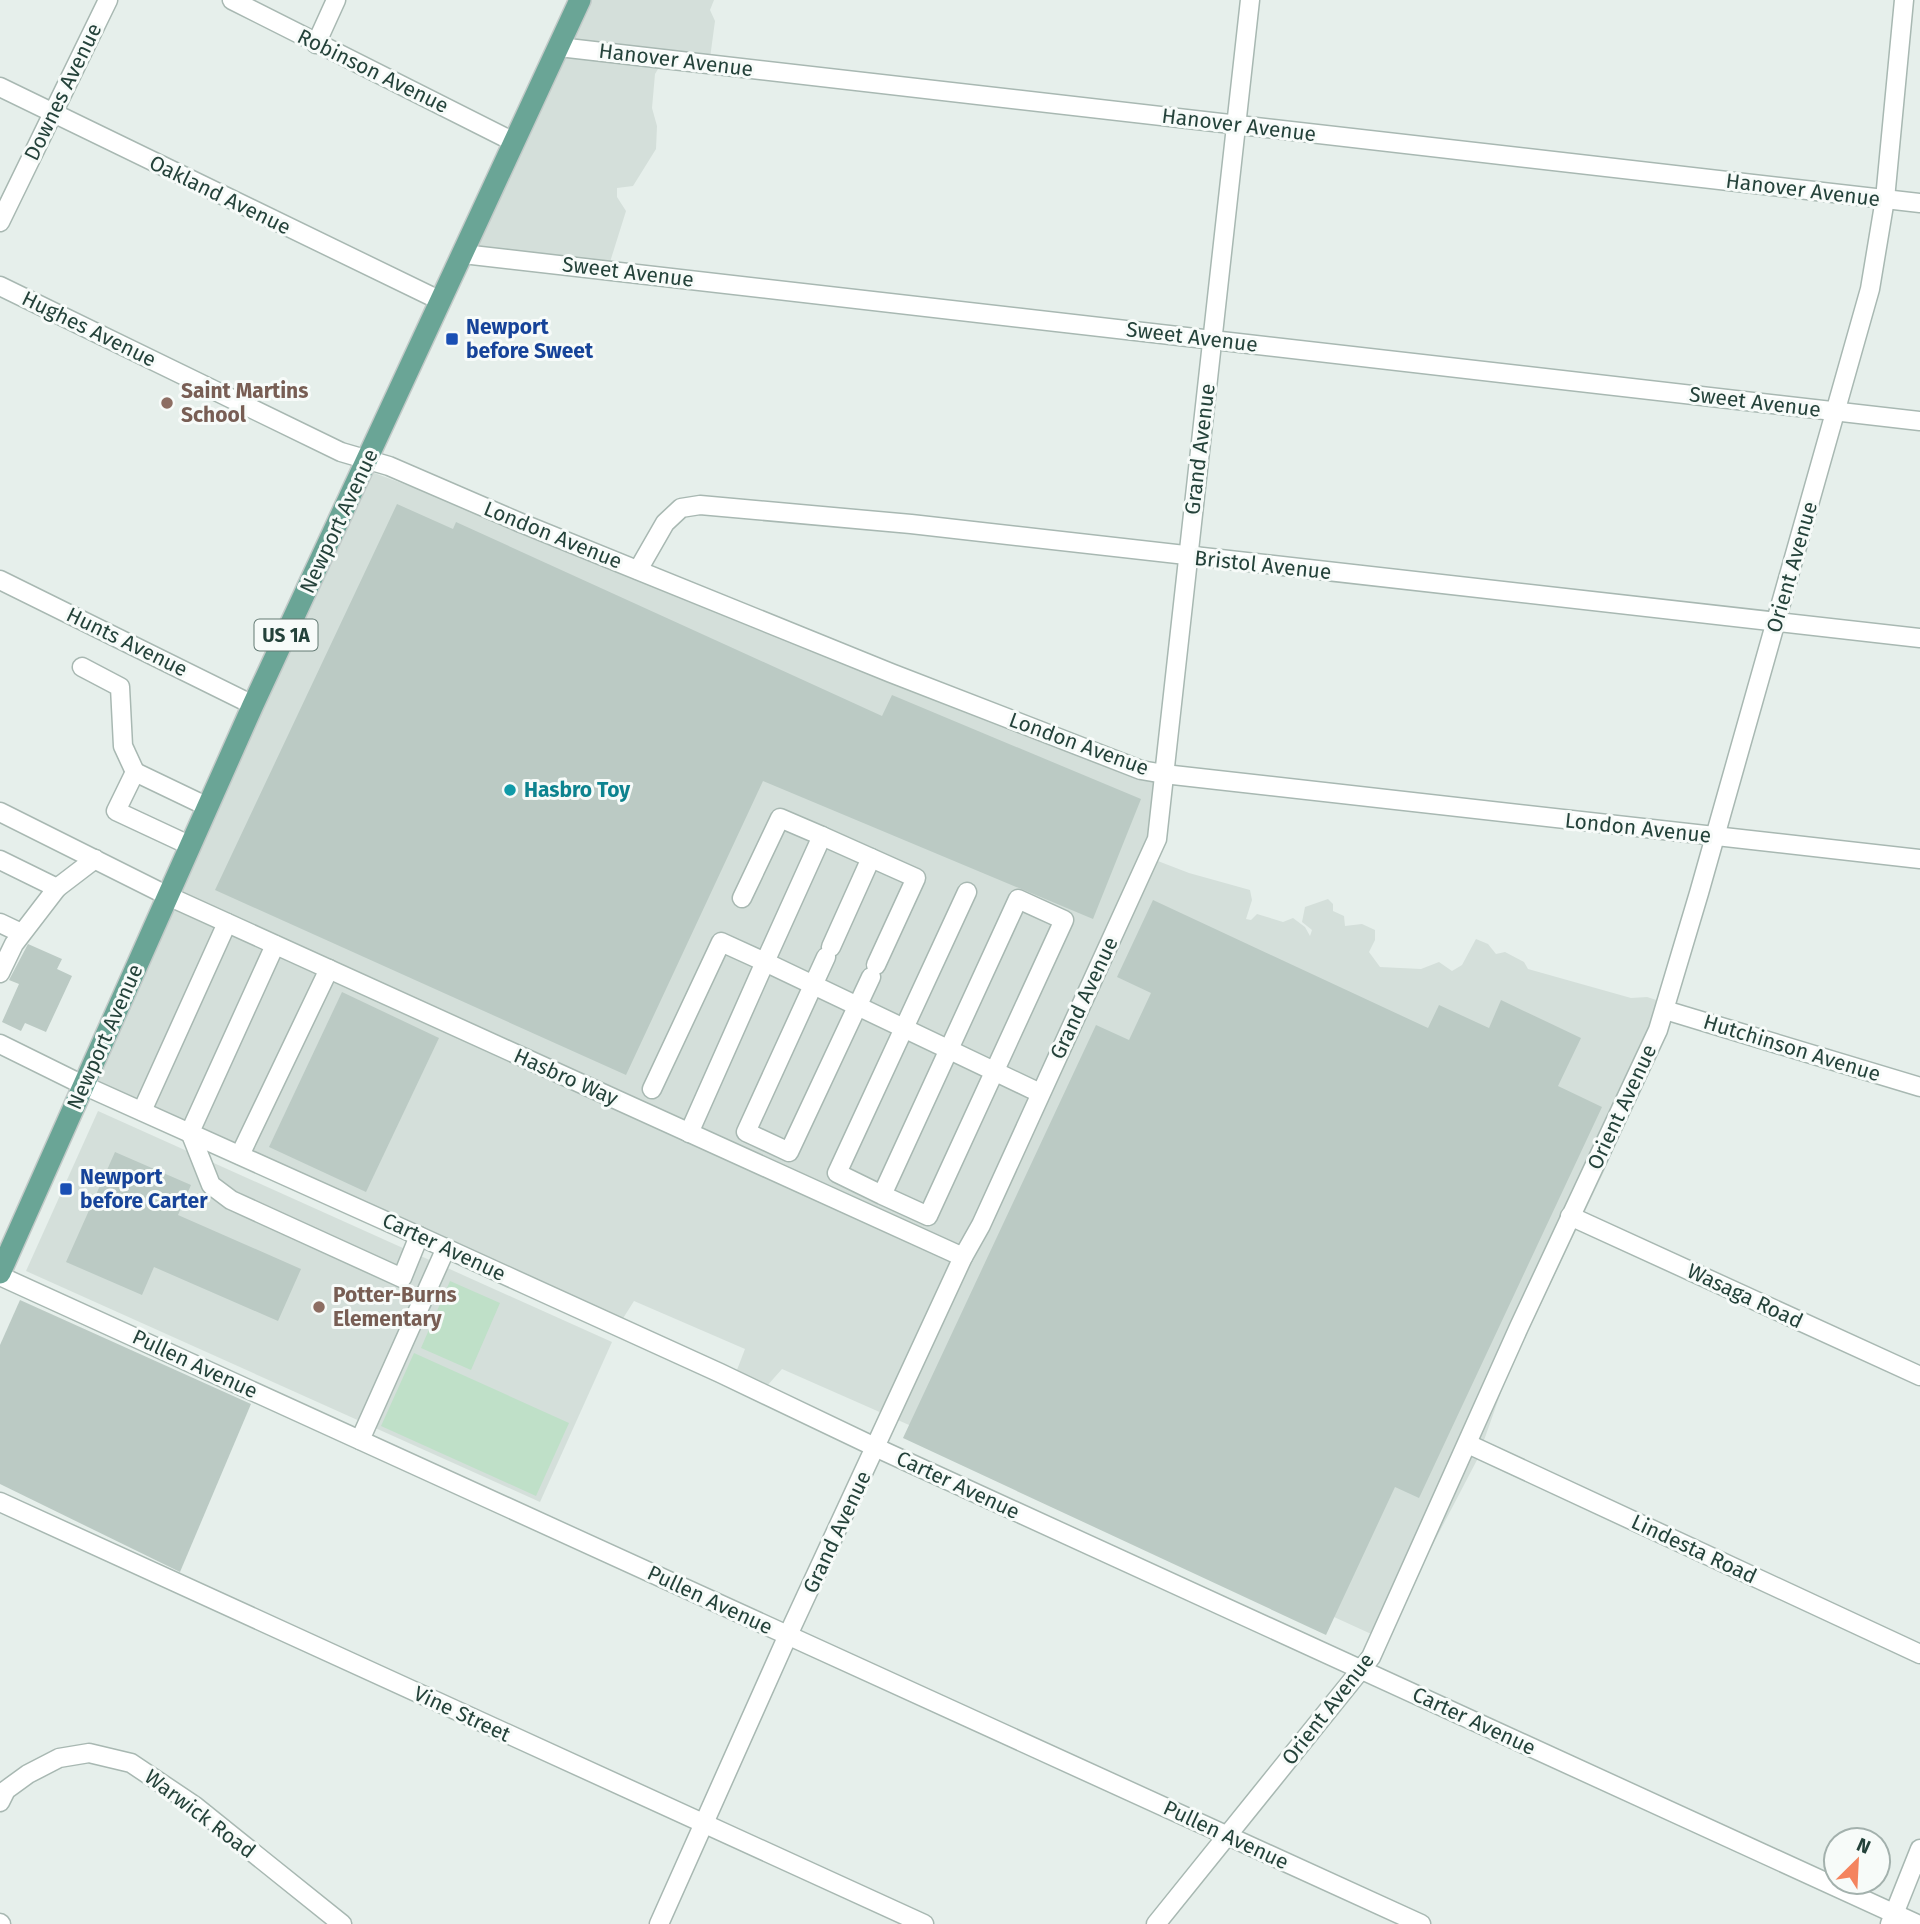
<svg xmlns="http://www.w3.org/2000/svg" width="1920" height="1924" font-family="'Fira Sans',sans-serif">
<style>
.built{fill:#d4dfda}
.green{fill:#bfe0c8}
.building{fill:#bbcac4}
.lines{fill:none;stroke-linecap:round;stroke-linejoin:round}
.minor-casing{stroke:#a8b8b2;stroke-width:21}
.major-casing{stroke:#c2cac8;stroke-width:24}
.minor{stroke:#fff;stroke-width:18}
.major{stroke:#6aa596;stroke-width:21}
.transit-dot{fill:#1a4fb4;stroke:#f7fbf9;stroke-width:2.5}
.education-dot{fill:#8d6e63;stroke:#f7fbf9;stroke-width:2.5}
.culture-dot{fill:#0f9aa8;stroke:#f7fbf9;stroke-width:2.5}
.labels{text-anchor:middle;stroke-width:6;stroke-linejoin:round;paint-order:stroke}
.shield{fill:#f7fbf9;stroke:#637a73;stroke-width:2}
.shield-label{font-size:19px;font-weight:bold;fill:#24423a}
.street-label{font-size:21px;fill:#24423a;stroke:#f7fbf9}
.transit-label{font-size:21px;font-weight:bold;fill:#164399;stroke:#f7fbf9;text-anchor:start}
.education-label{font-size:21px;font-weight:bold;fill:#785e54;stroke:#f7fbf9;text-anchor:start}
.culture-label{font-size:21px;font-weight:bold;fill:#0d838f;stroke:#f7fbf9;text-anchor:start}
</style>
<rect width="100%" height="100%" fill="#e6efeb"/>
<g class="built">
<path d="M580,0h134l-4,10 5,11 -7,52 -50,-4 -3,5 -3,34 5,18 -1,23 -23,37 -16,2v9l9,14 -21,67 -99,-9 -39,-19z"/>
<path d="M369,471l266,99 526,209 -11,79 39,15 61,17 2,10 -6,19 5,1 6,-6 26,8 10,-4 12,9 5,9 2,-6 -10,-8 3,-15 23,-8 5,5v7l11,5 1,10 17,-2 13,6v10l-6,12 11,15 41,2 18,-7 13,9 10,-6 14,-26 12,5 8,10 9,-2 19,10 4,7 103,29 16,-1 25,8 -66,162 -100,211 -29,82 -92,176 -5,2 -319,-146 -279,-123 -25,28 -25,-14 13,-34 -111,-48 -19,30 -532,-244z"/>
<path d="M98,1111l514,231 -72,160 -514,-231z"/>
</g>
<g class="green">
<path d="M450,1281l50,22 -29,67 -50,-22z"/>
<path d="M414,1353l155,70 -33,73 -155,-70z"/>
</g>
<g class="building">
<path d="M397,504l56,25 3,-7 426,194 10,-21 249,104 -48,120 -330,-138 -137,294 -411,-185z"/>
<path d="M1153,900l275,128 11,-23 50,23 12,-28 80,38 -23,48 44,21 -183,391 -24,-11 -69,148 -423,-197 193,-413 33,15 22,-47 -34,-16z"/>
<path d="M28,944l34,15 -5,10 15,7 -26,56 -21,-9 -4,8 -19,-9 17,-38 -10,-4z"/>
<path d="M342,992l97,46 -73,154 -97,-45z"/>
<path d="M115,1152l76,33 -13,30 123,54 -23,52 -124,-54 -12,28 -76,-33z"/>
<path d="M20,1300l231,104 -71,168 -180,-88v-139z"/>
</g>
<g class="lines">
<g class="minor-casing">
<g id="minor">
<path d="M232,0l282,142"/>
<path d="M316,44l20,-44"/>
<path d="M559,47l1361,156"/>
<path d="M0,87l441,214"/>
<path d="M0,222l108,-222"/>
<path d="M463,254l1457,167"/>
<path d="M0,286l341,166 48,14 132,57 370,150 250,97 23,4 756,85"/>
<path d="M638,570l27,-47 16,-15 19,-3 211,19 1009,114"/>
<path d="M0,580l253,125"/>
<path d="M82,667l38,20 3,59 12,26"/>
<path d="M0,812l168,84 795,361"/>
<path d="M822,836l94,42 -40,87"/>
<path d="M191,846l-75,-35 19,-39 73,35"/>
<path d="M0,860l57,28 -43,56 -14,29"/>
<path d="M57,888l38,-29"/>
<path d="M0,923l21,10"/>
<path d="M275,945l-85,187 21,53 20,15 171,78 17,-42"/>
<path d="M831,947l40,-89"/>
<path d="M826,957l-80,175 43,20 82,-175"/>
<path d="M1665,1010l255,77"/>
<path d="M0,1044l83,41 336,151 301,137 157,75 1040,476"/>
<path d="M652,1089l69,-147 44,20 57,-126 -42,-18 -38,80"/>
<path d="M142,1111l85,-188"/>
<path d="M689,1133l76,-171 275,131"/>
<path d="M240,1155l89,-186"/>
<path d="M882,1195l46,21 136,-296 -46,-21 -136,296 -45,-22 130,-281"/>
<path d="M1570,1216l350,160"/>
<path d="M0,1276l1421,648"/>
<path d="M360,1440l86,-192"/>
<path d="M1468,1444l452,210"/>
<path d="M0,1502l924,422"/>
<path d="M0,1802l6,-12 22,-16 31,-16 30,-5 42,10 64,43 147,118"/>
<path d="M0,1923l1,1"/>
<path d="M659,1924l129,-289 175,-378 18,-32 176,-386 93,-839"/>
<path d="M1156,1924l215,-267 148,-330 139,-297 41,-137 171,-604 15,-90 19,-199"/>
<path d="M1890,1924l30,-75"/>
</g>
</g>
<g class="major-casing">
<path id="major" d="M0,1273l253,-568 327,-705"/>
</g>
<use href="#minor" class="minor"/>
<use href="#major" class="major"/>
</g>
<g class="transit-dot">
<rect x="445" y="332" width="14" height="14" rx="3.5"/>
<rect x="59" y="1182" width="14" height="14" rx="3.5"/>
</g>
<g class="education-dot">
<circle cx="167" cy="403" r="7"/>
<circle cx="319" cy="1307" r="7"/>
</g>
<circle class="culture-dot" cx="510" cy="790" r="7"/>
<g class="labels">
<rect class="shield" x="254.5" y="619.5" width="63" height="31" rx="5"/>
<g class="shield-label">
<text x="286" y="642">US 1A</text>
</g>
<g class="street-label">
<text transform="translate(676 60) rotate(7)" y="7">Hanover Avenue</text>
<text transform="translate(373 71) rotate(26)" y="7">Robinson Avenue</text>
<text transform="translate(63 92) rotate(-64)" y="7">Downes Avenue</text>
<text transform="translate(1239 125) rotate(7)" y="7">Hanover Avenue</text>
<text transform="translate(1803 190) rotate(7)" y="7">Hanover Avenue</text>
<text transform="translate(220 195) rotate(26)" y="7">Oakland Avenue</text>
<text transform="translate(628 272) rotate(7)" y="7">Sweet Avenue</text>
<text transform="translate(89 329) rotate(26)" y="7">Hughes Avenue</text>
<text transform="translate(1192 337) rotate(7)" y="7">Sweet Avenue</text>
<text transform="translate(1755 402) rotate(7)" y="7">Sweet Avenue</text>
<text transform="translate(1200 449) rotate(-83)" y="7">Grand Avenue</text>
<text transform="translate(339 521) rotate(-65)" y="7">Newport Avenue</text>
<text transform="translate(553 535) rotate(22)" y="7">London Avenue</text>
<text transform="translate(1263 565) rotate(6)" y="7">Bristol Avenue</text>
<text transform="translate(1792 567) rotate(-74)" y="7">Orient Avenue</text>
<text transform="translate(127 642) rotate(26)" y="7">Hunts Avenue</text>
<text transform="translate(1079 744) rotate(20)" y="7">London Avenue</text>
<text transform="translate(1638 828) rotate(6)" y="7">London Avenue</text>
<text transform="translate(1084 998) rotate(-65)" y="7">Grand Avenue</text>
<text transform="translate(105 1037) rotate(-66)" y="7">Newport Avenue</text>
<text transform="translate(1792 1048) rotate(17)" y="7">Hutchinson Avenue</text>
<text transform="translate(566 1077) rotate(24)" y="7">Hasbro Way</text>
<text transform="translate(1622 1107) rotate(-65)" y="7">Orient Avenue</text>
<text transform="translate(444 1247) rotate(25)" y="7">Carter Avenue</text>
<text transform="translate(1745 1296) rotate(25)" y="7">Wasaga Road</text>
<text transform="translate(195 1364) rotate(25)" y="7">Pullen Avenue</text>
<text transform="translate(958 1485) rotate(25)" y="7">Carter Avenue</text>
<text transform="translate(837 1532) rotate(-65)" y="7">Grand Avenue</text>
<text transform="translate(1694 1549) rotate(25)" y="7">Lindesta Road</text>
<text transform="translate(710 1600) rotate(25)" y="7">Pullen Avenue</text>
<text transform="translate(1328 1709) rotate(-52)" y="7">Orient Avenue</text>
<text transform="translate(462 1714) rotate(25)" y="7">Vine Street</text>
<text transform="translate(1474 1721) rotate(25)" y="7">Carter Avenue</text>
<text transform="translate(200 1814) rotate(37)" y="7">Warwick Road</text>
<text transform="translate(1226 1835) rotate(25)" y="7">Pullen Avenue</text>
</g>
<g class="transit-label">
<text x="466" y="334">Newport<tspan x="466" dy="24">before Sweet</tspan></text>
<text x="80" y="1184">Newport<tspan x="80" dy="24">before Carter</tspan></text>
</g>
<g class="education-label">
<text x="181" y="398">Saint Martins<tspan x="181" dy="24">School</tspan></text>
<text x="333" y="1302">Potter-Burns<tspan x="333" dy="24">Elementary</tspan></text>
</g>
<g class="culture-label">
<text x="524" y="797">Hasbro Toy</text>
</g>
</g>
<g transform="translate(1857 1861) rotate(24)"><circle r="33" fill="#f7fbf9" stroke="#a3b1ad" stroke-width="2"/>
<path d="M0-5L12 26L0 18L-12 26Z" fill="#f4845f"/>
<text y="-10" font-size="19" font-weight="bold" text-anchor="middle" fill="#24423a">N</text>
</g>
</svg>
